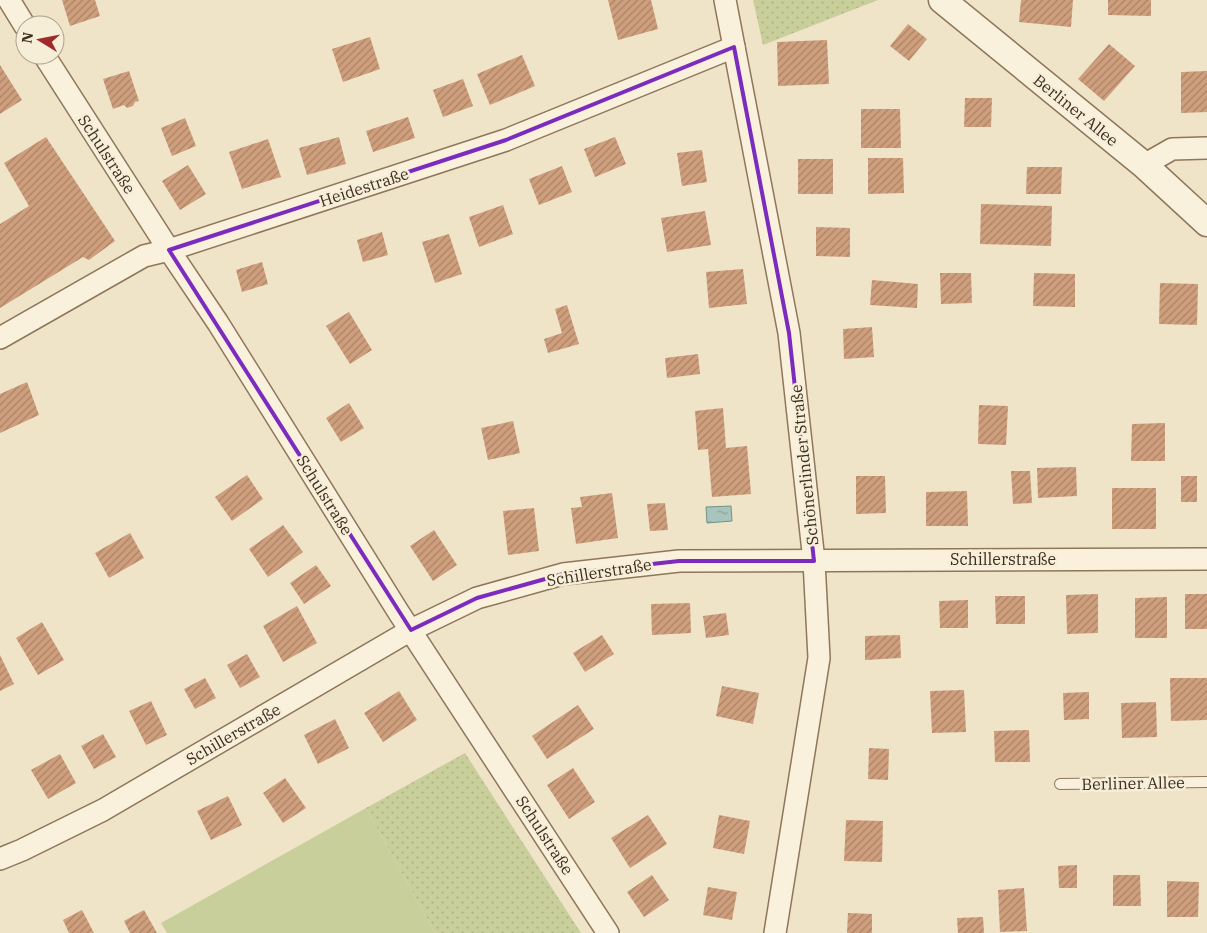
<svg xmlns="http://www.w3.org/2000/svg" width="1207" height="933" font-family="'IBM Plex Serif',serif">
<style>
.green{fill:#c9cf9b}
.park{fill:url(#park-dots)}
.water{fill:url(#water-ripples);stroke:#6f938a}
.building{fill:url(#building-hatch)}
.lines{fill:none;stroke-linecap:round;stroke-linejoin:round}
.service-casing{stroke:#8d765c;stroke-width:12}
.minor-casing{stroke:#8d765c;stroke-width:24}
.tertiary-casing{stroke:#8d765c;stroke-width:29}
.service{stroke:#faf1dc;stroke-width:10}
.minor{stroke:#faf1dc;stroke-width:21}
.tertiary{stroke:#faf1dc;stroke-width:26}
.marked{fill:none;stroke:#7b2cbf;stroke-width:4;stroke-linejoin:round}
.labels{text-anchor:middle;stroke-width:5;stroke-linejoin:round;paint-order:stroke}
.street-label{font-size:16px;fill:#3d2e20;stroke:#f7eed8}
</style>
<defs>
<pattern id="park-dots" width="8" height="8" patternUnits="userSpaceOnUse" patternTransform="scale(1.25)"><rect width="8" height="8" fill="#c9cf9b"/><path d="M2 2h.1M6 6h.1" fill="none" stroke="#aeb285" stroke-width="1.8" stroke-linecap="round"/></pattern>
<pattern id="water-ripples" width="26" height="14" patternUnits="userSpaceOnUse" patternTransform="scale(1.25)"><rect width="26" height="14" fill="#a9c4bc"/><path d="M2 4q2-2 4 0t4 0M15 11q2-2 4 0t4 0" fill="none" stroke="#8ba098"/></pattern>
<pattern id="building-hatch" width="6" height="6" patternUnits="userSpaceOnUse" patternTransform="scale(1.25)"><rect width="6" height="6" fill="#cf9f7d"/><path d="M-1 1l2-2M0 6l6-6M5 7l2-2" fill="none" stroke="#a98266"/></pattern>
</defs>
<rect width="100%" height="100%" fill="#f0e4c8"/>
<path class="green" d="M366,808l69,125h-268l-6,-10z"/>
<g class="park">
<path d="M753,0h125l-115,45z"/>
<path d="M465,753l116,180h-146l-69,-125z"/>
</g>
<path class="water" d="M731,506l1,15 -25,2 -1,-16z"/>
<g class="building">
<path d="M62,0h33l5,16 -30,10z"/>
<path d="M608,0h43l7,29 -40,11z"/>
<path d="M1021,0h52l-2,27 -52,-5z"/>
<path d="M1108,0h43v16l-43,-1z"/>
<path d="M908,24l19,15 -18,22 -19,-15z"/>
<path d="M370,37l10,32 -37,13 -11,-33z"/>
<path d="M827,40l2,44 -51,2 -1,-44z"/>
<path d="M1109,44l26,22 -31,35 -26,-22z"/>
<path d="M522,55l13,31 -45,19 -13,-31z"/>
<path d="M0,65l22,35 -22,14z"/>
<path d="M129,71l10,30 -4,1 -2,4 -6,2 -3,-3 -11,4 -10,-30z"/>
<path d="M1207,71v41l-26,1v-41z"/>
<path d="M463,79l10,27 -30,11 -10,-27z"/>
<path d="M965,98h27l-1,29h-27z"/>
<path d="M861,109h39l1,39h-40z"/>
<path d="M408,117l7,21 -42,14 -7,-21z"/>
<path d="M185,118l11,28 -24,10 -11,-28z"/>
<path d="M46,137l69,104 -26,19 -6,-3 -83,51v-84l29,-18 -25,-43z"/>
<path d="M339,137l7,27 -39,11 -8,-27z"/>
<path d="M615,137l11,27 -31,13 -11,-28z"/>
<path d="M268,139l13,38 -39,12 -13,-37z"/>
<path d="M702,150l5,32 -25,4 -5,-33z"/>
<path d="M868,158h35l1,35 -36,1z"/>
<rect x="798" y="159" width="35" height="35"/>
<path d="M188,165l18,29 -26,16 -18,-29z"/>
<path d="M562,166l10,26 -33,13 -10,-26z"/>
<path d="M1027,167h35l-1,27h-35z"/>
<path d="M981,204l71,2 -1,40 -71,-2z"/>
<path d="M503,205l10,29 -34,13 -10,-30z"/>
<path d="M705,211l6,34 -44,7 -6,-34z"/>
<path d="M816,227l34,1v29l-34,-1z"/>
<path d="M382,232l6,23 -25,7 -6,-22z"/>
<path d="M449,234l13,40 -27,9 -13,-41z"/>
<path d="M262,262l6,22 -26,8 -6,-22z"/>
<path d="M743,269l4,35 -38,4 -3,-36z"/>
<path d="M940,273h31l1,30 -31,1z"/>
<path d="M1034,273l41,1v33l-42,-1z"/>
<path d="M872,280l46,4 -1,24 -47,-3z"/>
<path d="M1160,283l38,1 -1,41 -38,-1z"/>
<path d="M567,305l12,39 -31,9 -4,-14 18,-6 -7,-24z"/>
<path d="M349,312l23,38 -22,14 -24,-38z"/>
<path d="M872,327l2,30 -30,2 -1,-30z"/>
<path d="M698,354l2,20 -33,4 -2,-20z"/>
<path d="M27,382l12,33 -39,18v-39z"/>
<path d="M349,403l15,25 -23,14 -15,-24z"/>
<path d="M979,405l29,1 -2,39 -28,-1z"/>
<path d="M723,408l3,40 21,-2 4,48 -39,3 -4,-48 -10,1 -3,-39z"/>
<path d="M513,421l7,32 -32,7 -7,-32z"/>
<path d="M1165,423v38h-34l1,-37z"/>
<path d="M1076,467l1,29 -39,2 -1,-30z"/>
<path d="M1011,471h19l2,32 -19,1z"/>
<path d="M247,475l16,24 -31,22 -17,-24z"/>
<path d="M856,476h29l1,37 -30,1z"/>
<rect x="1181" y="476" width="16" height="26"/>
<rect x="1112" y="488" width="44" height="41"/>
<path d="M967,491l1,35h-42v-34z"/>
<path d="M612,493l6,45 -42,6 -5,-36 11,-1 -2,-10z"/>
<path d="M665,503l3,27 -18,1 -3,-27z"/>
<path d="M534,508l5,43 -31,4 -5,-44z"/>
<path d="M283,525l20,27 -35,25 -19,-28z"/>
<path d="M434,530l23,35 -24,16 -23,-35z"/>
<path d="M130,533l14,25 -35,20 -14,-25z"/>
<path d="M316,565l15,21 -27,18 -14,-21z"/>
<path d="M1098,594v39l-31,1 -1,-39z"/>
<rect x="1185" y="594" width="22" height="35"/>
<path d="M995,596h30v28h-29z"/>
<path d="M1167,597v41h-32v-40z"/>
<path d="M968,600v28h-28l-1,-27z"/>
<path d="M690,603l1,30 -39,2 -1,-31z"/>
<path d="M297,606l20,37 -34,19 -20,-36z"/>
<path d="M726,613l3,22 -23,3 -3,-22z"/>
<path d="M42,622l22,38 -26,15 -22,-37z"/>
<path d="M602,635l12,19 -29,18 -12,-19z"/>
<path d="M900,635l1,23 -36,2v-24z"/>
<path d="M247,654l13,23 -20,11 -13,-23z"/>
<path d="M0,655l14,29 -14,7z"/>
<path d="M205,678l11,20 -21,11 -11,-20z"/>
<path d="M1170,678h37v42l-36,1z"/>
<path d="M722,686l37,7 -6,31 -37,-8z"/>
<path d="M964,690l2,42 -34,1 -2,-42z"/>
<path d="M399,691l18,29 -34,22 -19,-29z"/>
<path d="M1089,692v27l-25,1 -1,-27z"/>
<path d="M151,701l16,34 -21,10 -17,-34z"/>
<path d="M1156,702l1,35 -35,1 -1,-35z"/>
<path d="M578,705l16,24 -47,30 -15,-23z"/>
<path d="M335,719l14,29 -31,16 -14,-29z"/>
<path d="M1029,730l1,32h-35l-1,-31z"/>
<path d="M103,734l13,23 -22,12 -13,-23z"/>
<path d="M869,748l20,1 -1,31 -20,-1z"/>
<path d="M60,754l16,29 -28,16 -17,-29z"/>
<path d="M573,768l22,34 -26,17 -22,-34z"/>
<path d="M285,778l21,30 -23,15 -20,-30z"/>
<path d="M228,796l14,29 -31,15 -14,-29z"/>
<path d="M648,815l19,29 -37,24 -19,-30z"/>
<path d="M719,815l31,6 -6,33 -31,-6z"/>
<path d="M846,820l37,1 -1,41 -38,-1z"/>
<path d="M1077,865v23h-18l-1,-22z"/>
<path d="M652,875l17,25 -25,17 -17,-25z"/>
<path d="M1113,875h27l1,31h-28z"/>
<path d="M1167,881l32,1 -1,35h-31z"/>
<path d="M708,887l29,5 -5,28 -29,-5z"/>
<path d="M1024,888l3,43 -27,1 -2,-42z"/>
<path d="M82,910l12,23h-25l-6,-13z"/>
<path d="M144,910l13,23h-27l-6,-12z"/>
<path d="M848,913l24,1v19h-25z"/>
<path d="M983,917l1,16h-26l-1,-15z"/>
</g>
<g class="lines">
<g class="service-casing">
<path id="service" d="M1060,784l147,-2"/>
</g>
<g class="minor-casing">
<g id="minor">
<path d="M9,0l16,26"/>
<path d="M725,0l64,333 25,228 5,97 -44,275"/>
<path d="M44,55l125,195 49,73 181,290 209,320"/>
<path d="M1144,165l28,-16 35,-1"/>
<path d="M0,338l144,-82 25,-6 337,-110 228,-93"/>
<path d="M0,859l22,-9 81,-40 308,-180 66,-32 86,-24 116,-13 528,-2"/>
</g>
</g>
<g class="tertiary-casing">
<path id="tertiary" d="M942,0l202,165 63,58"/>
</g>
<use href="#service" class="service"/>
<use href="#minor" class="minor"/>
<use href="#tertiary" class="tertiary"/>
</g>
<path class="marked" d="M734,47l55,286 25,228h-135l-116,13 -86,24 -66,32 -242,-380 337,-110z"/>
<g class="labels">
<g class="street-label">
<text transform="translate(1076 110) rotate(39)" y="6">Berliner Allee</text>
<text transform="translate(107 154) rotate(57)" y="6">Schulstraße</text>
<text transform="translate(364 187) rotate(-18)" y="6">Heidestraße</text>
<text transform="translate(804 465) rotate(-96)" y="6">Schönerlinder Straße</text>
<text transform="translate(325 495) rotate(58)" y="6">Schulstraße</text>
<text x="1003" y="565">Schillerstraße</text>
<text transform="translate(599 572) rotate(-9)" y="6">Schillerstraße</text>
<text transform="translate(233 734) rotate(-30)" y="6">Schillerstraße</text>
<text transform="translate(1133 783) rotate(-1)" y="6">Berliner Allee</text>
<text transform="translate(545 835) rotate(57)" y="6">Schulstraße</text>
</g>
</g>
<g transform="translate(40 40) rotate(280)"><circle r="24" fill="#f7eed8" stroke="#ada18e"/>
<path d="M0-4L9 19L0 12L-9 19Z" fill="#9e2a2b"/>
<text y="-8" font-size="14" font-weight="bold" text-anchor="middle" fill="#3d2e20">N</text>
</g>
</svg>
